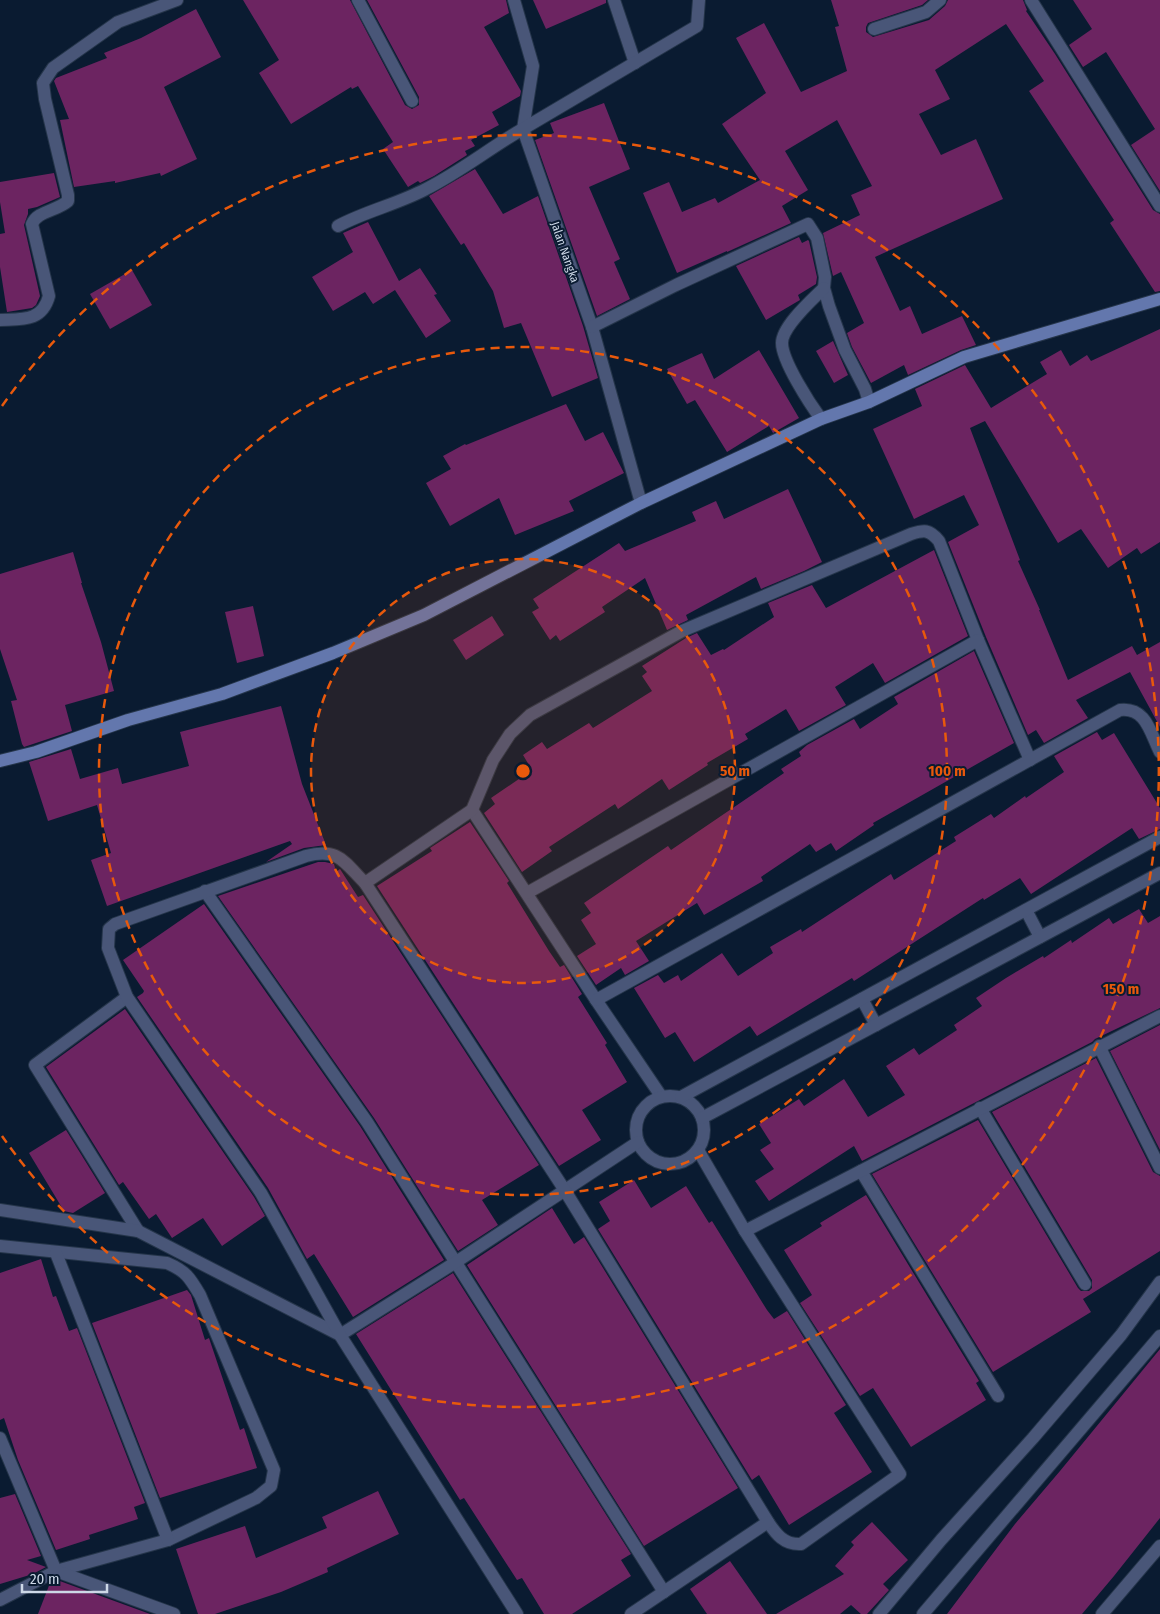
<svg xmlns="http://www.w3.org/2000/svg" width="1160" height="1614" font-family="'Fira Sans Condensed',sans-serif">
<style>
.building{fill:#6c2461}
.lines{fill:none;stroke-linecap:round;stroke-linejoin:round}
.street-casing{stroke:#25354a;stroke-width:14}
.secondary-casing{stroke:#25354a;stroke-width:14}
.street{stroke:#495678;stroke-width:12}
.secondary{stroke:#6377ad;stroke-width:12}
.ring{fill:none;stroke:#e8590c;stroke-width:2.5;stroke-dasharray:9 6}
.labels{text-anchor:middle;stroke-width:4;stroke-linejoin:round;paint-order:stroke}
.street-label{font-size:12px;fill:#cdd8e7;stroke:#0a1b31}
.centre{fill:#e8590c;stroke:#0a1b31;stroke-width:2.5}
.ring-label{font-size:15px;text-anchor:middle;font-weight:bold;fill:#e8590c;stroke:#0a1b31;stroke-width:4;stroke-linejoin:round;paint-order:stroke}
</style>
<rect width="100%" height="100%" fill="#0a1b31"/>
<g class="building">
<path d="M243,0h107l55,105 7,4 7,-4v-8l-52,-97h139l3,13 -25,14 37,64 -1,5 -28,16 7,13 -28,15 4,6 -10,5 2,4 -33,21 -14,7 -2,-2 -10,6 -25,-38 10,-7 -35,-56 -6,3 -1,-2 -60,37 -32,-51 20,-13z"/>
<path d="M533,0h73v3l-60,26z"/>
<path d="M831,0h97l-6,5 -54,18 -2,4v5l7,5 56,-17 16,-14 3,-6h75l4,10 -1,1 29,43 98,156 7,4v77l-5,1 -45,-69 4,-3 -85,-129 15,-10 -38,-57 -71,46 15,29 -31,15 22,41 35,-16 27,60 -128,58 25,54 10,-5 12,28 40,-18 14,29 -15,5 -53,25 -4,-10 -33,18 -19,-36 -5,-14 17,-10 -23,-51 -8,4 -10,-43 37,-18 -9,-20 21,-9 -35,-66 -52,31 23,39 -26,16 9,17 -64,29v-1l-50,22 -34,-80 26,-11 13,30 33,-14 3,5 42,-23 -38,-56 44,-31 -30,-55 28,-15 37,69 46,-21 -12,-44 4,-1z"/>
<path d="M1073,0h87v191l-29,-46 24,-16 -49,-77 -23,15 -14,-22 23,-16z"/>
<path d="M196,9l25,48 -57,30 33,72 -36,17 -1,-3 -45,10v-2l-41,6 -14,-67 9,-1 -15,-38 2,-3 51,-20 -3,-5 37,-15z"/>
<path d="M604,103l26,66 -41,18 31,72 -6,3 16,37 -33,17 -62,-176 19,-7 -4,-10z"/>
<path d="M475,169l28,45 35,-18 45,130 15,52 -46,19 -31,-74 -17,5 -11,-37 -29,-48 -3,2 -32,-49z"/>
<path d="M54,173l6,24 -23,10 -9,2v5l-4,11 16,71 -4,9 -4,3 -25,4 -7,-45v-33l5,-1 -5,-31v-20z"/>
<path d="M368,222l31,59 21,-13 17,26 -3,1 17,26 -25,17 -31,-48 -22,14 -8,-12 -32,19 -21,-34 41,-25 -10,-19z"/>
<path d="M799,237l3,6 6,-3 1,1 8,36 -1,7 -18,11 2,5 -34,20 -30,-54z"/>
<path d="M132,270l20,35 -42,24 -20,-35z"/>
<path d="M1160,329v213l-19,12 -4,-6 -29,20 -27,-39 -23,14 -73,-122 -15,7 50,132 -2,1 22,49h-1l29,70 64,-34 5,9 23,-13v85l-30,-55 -54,28 12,18 -44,25 -8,-13 -8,5 -42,-98 -38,-95 31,-17 -15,-30 -50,24 -41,-90 49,-23 -7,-17 50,-24 26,43 56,-34 -7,-12 21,-12 9,16 17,-11 4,6z"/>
<path d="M833,341l15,34 -14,8 -18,-32z"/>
<path d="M759,350l40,68 -26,15 -4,-7 -42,26 -32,-52 -8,4 -20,-35 35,-16 12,26z"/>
<path d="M566,404l19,37 18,-9 21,41 -55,28 5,10 -59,24 -16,-37 -49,28 -24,-43 25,-14 -8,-13 22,-12 1,1z"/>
<path d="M788,489l34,73 -18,9 -43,18 -5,-12 -70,38 2,5 -21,10 -22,-52 -43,29 3,5 -45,29 -4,-6 -6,5 -18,-28 7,-4 -6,-9 86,-56 6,8 71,-30 -4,-9 24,-11 8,18z"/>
<path d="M934,550l34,86 -83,47 -12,-20 -38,24 11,18 -47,26 -13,-22 -41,25 3,5 -41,24 1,2 -39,25 -7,-11 -44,30 -3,-5 -66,43 3,4 -30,21 -38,-59 11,-9 -4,-6 41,-28 -9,-15 19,-13 5,7 42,-26 4,5 59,-37 -10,-15 5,-4 -5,-6 44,-28 11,-5 14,22 12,-6 1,1 50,-33 -6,-14 44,-18 14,23z"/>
<path d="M73,552l9,31h-1l20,59 13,49 -49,14 7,26 -48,16 -2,-3 -11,-43 6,-1 -17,-51v-75z"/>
<path d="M253,606l11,50 -27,7 -12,-51z"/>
<path d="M492,616l12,19 -38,25 -13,-20z"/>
<path d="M974,651l40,92 -141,80 1,2 -38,26 -5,-8 -15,9 -6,-8 -49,33 2,4 -59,34 -7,-12 -61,38 13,20 -24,14 -4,-7 -25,17 -19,-29 19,-12 -15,-24 10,-7 -7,-10 84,-57 3,4 113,-77 -3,-4 20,-13 -2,-4 8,-7 47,-26 6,10 38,-25 -4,-7z"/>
<path d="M281,706l21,78 24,61 -22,3 -38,14 26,-18 -2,-3 -183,65 -16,-46 20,-7 -14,-48 -49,16 -19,-59 42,-13 9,30 38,-11 4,16 67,-18 -9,-34z"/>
<path d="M1097,732l5,8 12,-7 46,75v21l-21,10 -7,-11 -101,66 -11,-16 -36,22 -1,-2 -129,83 -2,-3 -95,58 -7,-10 -56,36 -19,-30 -10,6 -31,-50 24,-13 6,8 14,-8 3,6 41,-28 16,23 35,-23 -3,-6 31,-18 1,3 89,-58 3,6 62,-39 -2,-4 37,-23 3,4 31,-22 1,2 38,-26 -10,-16z"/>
<path d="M470,822l39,59 -2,2 42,68 11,16 4,-2 18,29 -4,3 29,46 -2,2 22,37 -45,28 19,30 -42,26 -182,-280 55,-35 -2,-3z"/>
<path d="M318,862h7l9,2 2,8 4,-3 18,28 5,-2 176,270 -57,35 16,25 -40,26 -84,-133 -156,-222z"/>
<path d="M204,904l156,222 84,134 -91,57 -39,-63 -7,5 -39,-71 -131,-191 6,-4 1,-2 -21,-31z"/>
<path d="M1139,909l9,14 12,-7v92l-65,31 -3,3 -230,119 -8,-15 -85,55 -14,-20 19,-12 -14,-19 11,-7 -12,-19 40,-25 5,7 40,-27 24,38 37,-22 -19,-29 28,-18 5,7 38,-25 -3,-5 28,-19 -6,-8 30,-20 37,-22 1,2 27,-18 1,3 37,-25 4,6z"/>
<path d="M125,1009l129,188 11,19 -43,30 -19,-28 -31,20 -16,-24 -7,5 -26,-37 -4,3 -73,-118z"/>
<path d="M1160,1025v125l-50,-99z"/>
<path d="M1096,1058l57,114 7,4v75l-77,48 8,13 -98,60 -121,-198 106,-54 100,168 3,3h8l3,-3v-8l-100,-168z"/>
<path d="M66,1130l39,63 -32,20 -9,-2 -35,-58z"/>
<path d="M634,1180l17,28 35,-22 23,37 3,-2 55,89 7,9 13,-8 59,94 -12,8 38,59 -83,53 -30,-50 -7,5 -154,-251 12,-8 -11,-19z"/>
<path d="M866,1195l113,186 -3,2 10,17 -75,47 -38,-59 -13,8 -60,-93 12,-8 -28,-45 38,-24 -2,-3z"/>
<path d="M552,1208l22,36 10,-7 154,251 -94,58 -177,-281z"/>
<path d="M41,1259l12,38 3,-1 13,35 8,-3 68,175 -11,4 4,12 -49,16 1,4 -34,11 -38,-90 -14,-42 -4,2v-147z"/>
<path d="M453,1273l178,281 -10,6 10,16 -59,38h-28l-22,-36 -5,2 -53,-82 -4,2 -104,-166z"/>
<path d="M187,1290l4,5 14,45 4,-2 31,92 4,-2 13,40 -97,30 -68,-175z"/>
<path d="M1160,1349v169l-46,58 -32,38h-135l68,-90 45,-53z"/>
<path d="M378,1491l21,43 -72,34 1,4 -47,20 -66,22h-17l-22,-65 69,-23 11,32 71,-30 -5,-11z"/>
<path d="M15,1494l26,62 -14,4 19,7 -13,7 -33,10v-86z"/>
<path d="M872,1522l36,38 -25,24 6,6 -22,24h-6l-10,-9 -11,9h-64l68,-40 -9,-8 19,-21 -3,-3z"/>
<path d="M730,1561l37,53h-60l-17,-25z"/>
<path d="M57,1580l93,34h-112l12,-31z"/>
</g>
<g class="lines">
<g class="street-casing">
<g id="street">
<path d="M358,0l54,101"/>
<path d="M514,0l19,66 -10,63 69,198 49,176"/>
<path d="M614,0l21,63"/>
<path d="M1031,0l129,206"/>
<path d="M874,29l52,-17 14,-12"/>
<path d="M338,226c28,-15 60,-22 88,-37 32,-16 60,-38 90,-56 60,-36 121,-71 181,-107l2,-26"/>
<path d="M0,320c22,-1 42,2 49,-24l-17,-72c5,-13 25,-13 36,-23v-6l-23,-96 -2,-16 10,-15 65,-46 59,-22"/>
<path d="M592,327l84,-42 132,-61 9,14 8,39 -1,11 5,18 16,44 20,39 4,13"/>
<path d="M821,419c-11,-15 -39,-58 -39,-76 0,-17 31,-44 42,-55"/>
<path d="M472,810l124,190 65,96"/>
<path d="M365,883l107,-73 21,-50 17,-26 20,-19 152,-84 229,-97c13,-4 18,-5 28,7l39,99 52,120"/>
<path d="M205,891l162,231 297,470"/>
<path d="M527,893l451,-253"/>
<path d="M1026,910l14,27"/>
<path d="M127,997l-92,68 103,166"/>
<path d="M862,999l14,26"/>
<path d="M596,1000l524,-290c26,-3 30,22 40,42"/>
<path d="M1099,1046l61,122"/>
<circle cx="670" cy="1130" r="34"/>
<path d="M681,1097l479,-260"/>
<path d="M980,1108l105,176"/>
<path d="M702,1118l458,-245"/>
<path d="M861,1171l137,225"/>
<path d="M0,1210l138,21 202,104 116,-73 182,-120"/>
<path d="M745,1231l415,-215"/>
<path d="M0,1246l167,17c19,8 23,15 33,32l74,175 -3,16 -15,12 -88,42 -112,31 -56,29"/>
<path d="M56,1253l112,287"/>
<path d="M0,1438l56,133 118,43"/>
<path d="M517,1614l-177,-279 -79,-142 -134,-196 -19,-49 1,-19 6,-5 191,-68c32,-9 38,6 59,27l199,306 204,333c8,12 16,23 33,22l99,-70 -155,-243 -47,-81"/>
<path d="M631,1614l137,-92"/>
<path d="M879,1614l62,-74 92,-102 88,-103 39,-53"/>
<path d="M923,1614l237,-278"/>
<path d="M1102,1614l58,-68"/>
</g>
</g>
<g class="secondary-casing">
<path id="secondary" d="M0,761l36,-9 92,-32 94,-26 111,-41 91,-38 217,-112 180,-84 48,-17 95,-45 196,-58"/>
</g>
<use href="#street" class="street"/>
<use href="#secondary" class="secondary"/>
</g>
<circle cx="523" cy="771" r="212" fill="#e8590c" fill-opacity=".12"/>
<g class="ring">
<circle cx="523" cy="771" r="212"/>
<circle cx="523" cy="771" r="424"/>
<path d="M2 406A636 636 0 1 1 2 1136"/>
</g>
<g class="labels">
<g class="street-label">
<text transform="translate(565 252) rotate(71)" y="4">Jalan Nangka</text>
</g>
</g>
<circle cx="523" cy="771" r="8" class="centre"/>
<g class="ring-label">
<text x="735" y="776">50 m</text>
<text x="947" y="776">100 m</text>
<text x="1121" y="994">150 m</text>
</g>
<path d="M22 1584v8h85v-8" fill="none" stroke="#cdd8e7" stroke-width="2.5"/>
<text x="30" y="1584" font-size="15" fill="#cdd8e7" stroke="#0a1b31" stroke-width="4" paint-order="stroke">20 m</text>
</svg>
